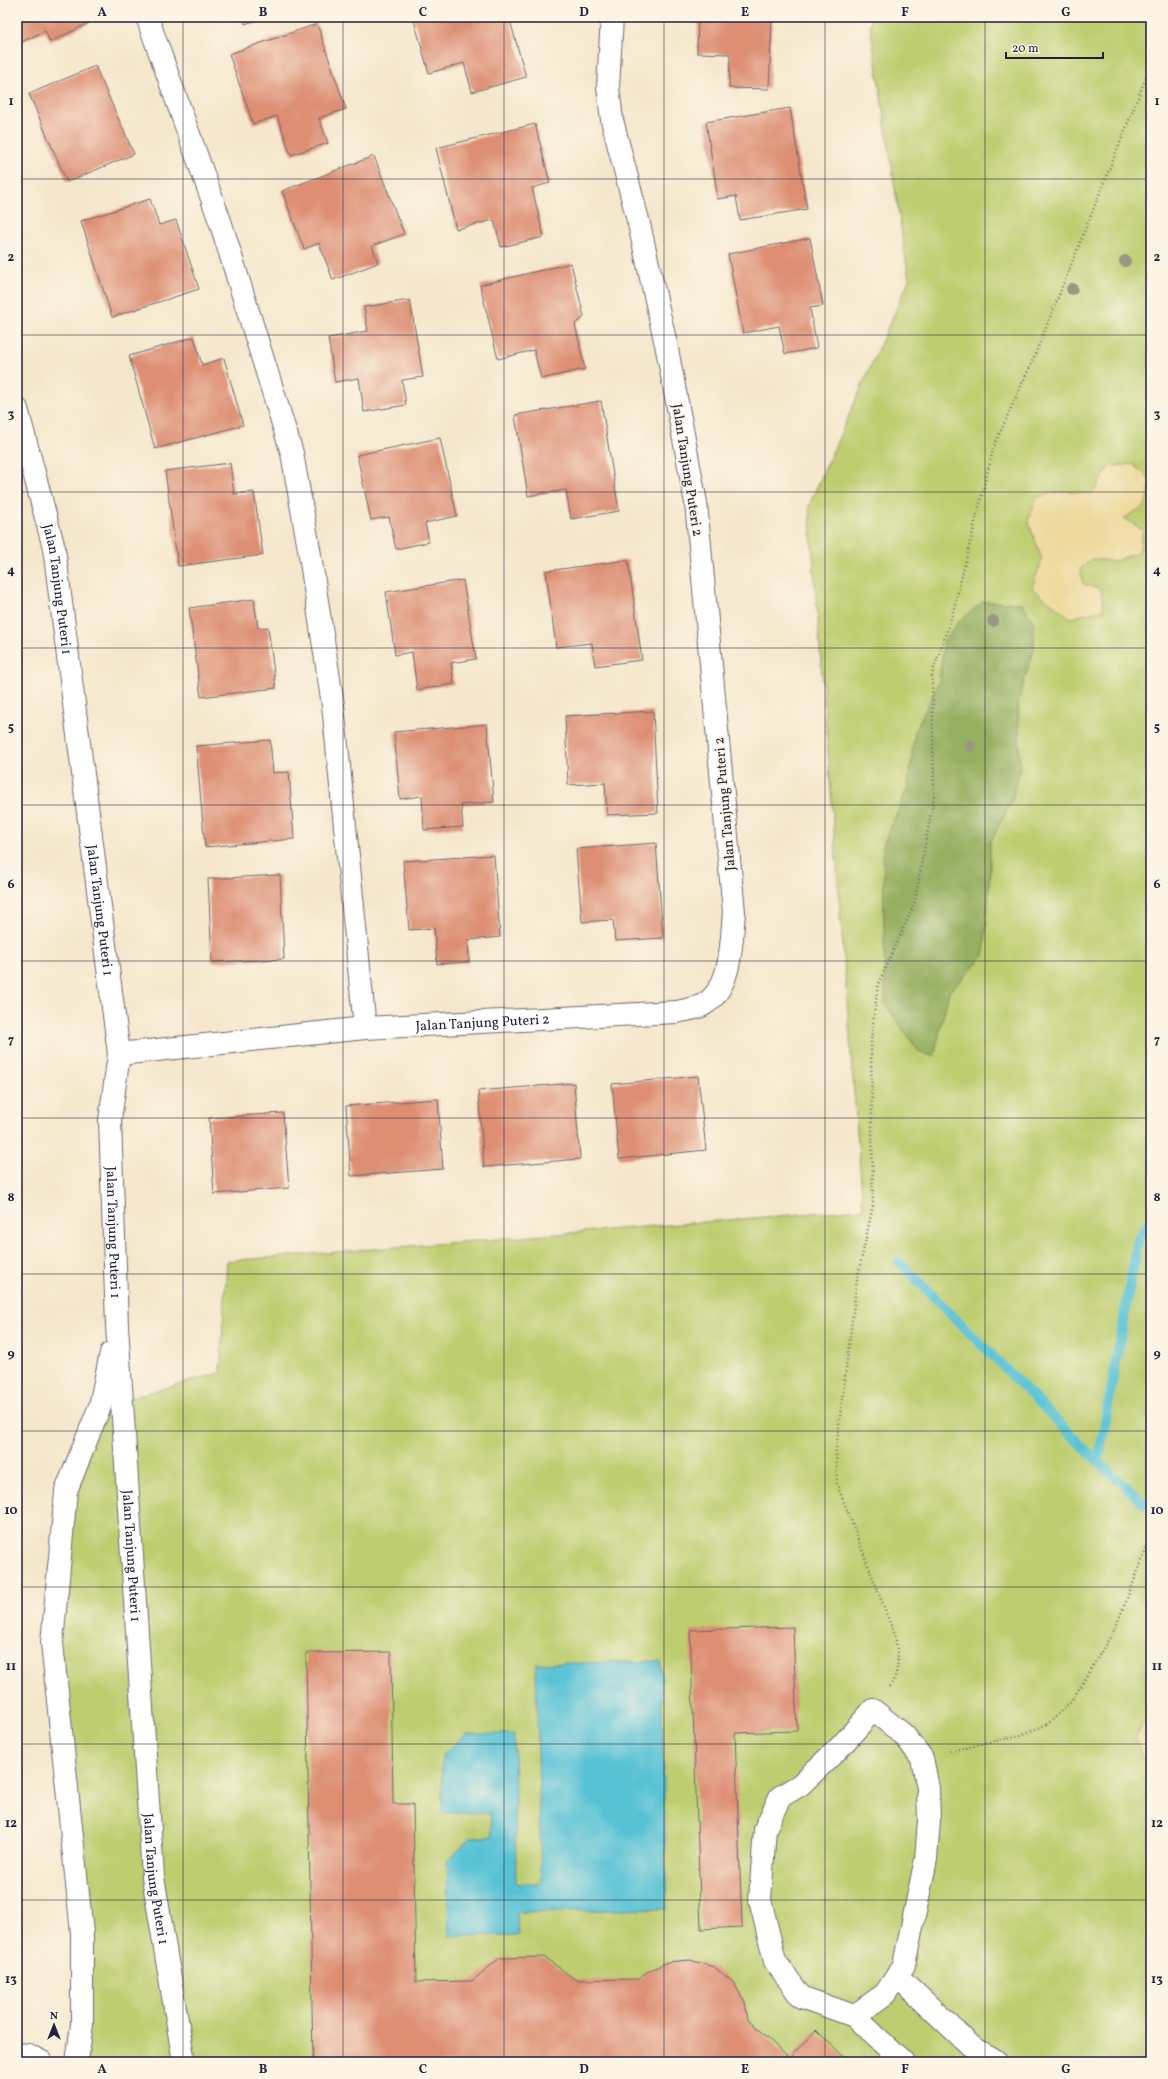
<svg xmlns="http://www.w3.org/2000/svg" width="1168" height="2079" font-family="Vollkorn,serif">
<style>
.green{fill:#becd6f;stroke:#707855}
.forest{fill:#96b062;stroke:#5c694e}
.sand{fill:#eeda9e;stroke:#887e6c}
.water{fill:#59c2d5;stroke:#3e7288}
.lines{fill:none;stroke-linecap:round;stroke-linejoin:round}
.stream{stroke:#59c2d5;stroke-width:10}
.building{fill:#dd8e73}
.minor-casing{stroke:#6c676e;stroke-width:24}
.path{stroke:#6c676e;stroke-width:2.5;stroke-dasharray:1 3;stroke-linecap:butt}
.minor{stroke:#fff;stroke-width:22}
.tree{fill:#9b9785}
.grid{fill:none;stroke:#22223b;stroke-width:1;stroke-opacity:0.55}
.labels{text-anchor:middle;stroke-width:3;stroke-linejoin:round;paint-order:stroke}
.street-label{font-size:14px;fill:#22223b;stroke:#fcf5e5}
.neatline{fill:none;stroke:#22223b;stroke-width:1.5}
.grid-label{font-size:13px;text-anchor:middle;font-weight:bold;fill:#22223b}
</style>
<rect width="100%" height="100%" fill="#fcf5e5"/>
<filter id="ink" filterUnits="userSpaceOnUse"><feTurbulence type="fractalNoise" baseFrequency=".025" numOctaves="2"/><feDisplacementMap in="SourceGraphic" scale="8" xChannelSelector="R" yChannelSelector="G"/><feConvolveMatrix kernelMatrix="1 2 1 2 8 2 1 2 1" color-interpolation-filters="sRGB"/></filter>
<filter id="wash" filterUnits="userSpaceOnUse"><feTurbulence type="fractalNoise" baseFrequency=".012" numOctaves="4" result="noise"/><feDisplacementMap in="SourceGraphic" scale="16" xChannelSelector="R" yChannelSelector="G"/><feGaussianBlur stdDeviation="0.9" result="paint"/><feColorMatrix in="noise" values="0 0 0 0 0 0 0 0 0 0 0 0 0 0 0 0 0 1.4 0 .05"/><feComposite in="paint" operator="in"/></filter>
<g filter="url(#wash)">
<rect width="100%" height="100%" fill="#f5e7cc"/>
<path class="green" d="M872,17h279v2045h-1074l5,-38 -30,-381 14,-152 34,-85 120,-33 7,-112 636,-52 -54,-704 100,-225 -39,-256z"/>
<path class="forest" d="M983,602l39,1 12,20v26l-16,53 2,66 -8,32 -22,43v30l-6,83 -35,36 -15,64 -14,-3 -35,-49 -2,-159 25,-58 7,-56 24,-49 5,-41 14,-19z"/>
<g class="sand">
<path d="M1133,464l18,18 -6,24 -21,12 19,12 -4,22 -24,9 -23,-2 -12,10 3,15 18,5 3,21 -34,8 -38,-30 10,-29 -14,-38 9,-24 27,-6 28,3 17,-27z"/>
<path d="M1151,1719v42l-9,-4 -6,-19 7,-16z"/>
</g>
<path class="water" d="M661,1661l6,248 -150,3 1,23 -69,1 -2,-74 24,-25h21l-2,-24h-48v-58l25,-21h47l2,150 25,-1 -5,-219z"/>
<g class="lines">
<g class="stream">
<path d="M899,1262l199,200 48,43"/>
<path d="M1098,1462l40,-222 13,-21"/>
</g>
</g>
<g id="blocks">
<g class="building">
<path d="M17,17h69l3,6 -39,19 -5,-11 -28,13z"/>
<path d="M243,17h24l-22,7z"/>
<path d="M413,17h96l17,60 -54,15 -8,-29 -35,10z"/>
<path d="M698,17h74l-3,72 -40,-1 1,-34 -33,-1z"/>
<path d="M317,24l29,85 -27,9 9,25 -37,12 -14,-39 -24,8 -24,-70z"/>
<path d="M95,66l39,88 -67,28 -38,-88z"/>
<path d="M790,108l17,101 -67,11 -4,-24 -18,3 -12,-77z"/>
<path d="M535,124l15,59 -18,5 12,49 -43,10 -7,-27 -38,9 -20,-81z"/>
<path d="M374,156l30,78 -32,12 6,17 -45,17 -14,-37 -15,6 -22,-58z"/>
<path d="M150,199l9,26 17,-5 23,69 -87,28 -31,-96z"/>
<path d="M810,238l13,68 -13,2 7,40 -32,6 -6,-28 -36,7 -15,-79z"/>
<path d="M571,263l13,54 -9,7 10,45 -44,10 -7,-29 -36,9 -18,-74z"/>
<path d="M410,300l13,77 -21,3 4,25 -42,7 -5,-34 -24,4 -7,-44 40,-7 -4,-24z"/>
<path d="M194,337l8,28 22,-7 19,67 -88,24 -26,-93z"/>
<path d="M601,401l18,110 -48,8 -5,-29 -38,6 -13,-81z"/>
<path d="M440,438l17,78 -32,7 4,19 -33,7 -7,-32 -18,3 -14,-65z"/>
<path d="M230,463l4,31 20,-2 9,63 -85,11 -13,-95z"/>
<path d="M628,560l14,100 -47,6 -3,-23 -36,4 -10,-76z"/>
<path d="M463,580l13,79 -25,4 3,21 -37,6 -5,-38 -17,3 -9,-63z"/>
<path d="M254,599l4,29 10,-1 8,61 -75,9 -12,-89z"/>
<path d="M653,711l5,102 -51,2 -2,-32 -37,2 -3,-69z"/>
<path d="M487,724l7,78 -33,3 2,22 -39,3 -2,-34 -22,3 -6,-67z"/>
<path d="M270,740l3,33 16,-1 5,67 -89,8 -9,-101z"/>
<path d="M656,843l7,95 -48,3 -2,-21 -31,2 -6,-73z"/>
<path d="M494,855l6,82 -32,3 1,22 -32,2 -3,-36 -25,2 -6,-69z"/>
<path d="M280,875l4,84 -72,3 -4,-83z"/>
<path d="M698,1076l8,74 -87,9 -7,-75z"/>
<path d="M574,1083l6,76 -96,8 -6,-76z"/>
<path d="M438,1099l5,70 -92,7 -5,-70z"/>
<path d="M283,1113l6,75 -75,6 -5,-76z"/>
<path d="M793,1627l4,104 -62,2 7,194 -41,2 -11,-299z"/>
<path d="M391,1652l2,152h20l3,178 56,-1 28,-23 44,-1 32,23 64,-1 5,-6 22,-11 23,-2 24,7 19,15 12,20 3,18 41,38 27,-28 33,32h-536l-7,-409z"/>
</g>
</g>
</g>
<g filter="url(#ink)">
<use href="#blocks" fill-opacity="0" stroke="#6c676e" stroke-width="1"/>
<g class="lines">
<g class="minor-casing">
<g id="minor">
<path d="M147,17l74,207 71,229 17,96 24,156 32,323"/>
<path id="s1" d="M17,409l37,139 65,506 -9,66 7,206 36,551 31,185"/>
<path id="s2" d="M119,1054l246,-26 311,-16c9,-2 20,-3 27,-7 30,-17 28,-64 31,-93l-38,-409 -29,-154 -28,-125 -27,-104 -4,-33 4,-70"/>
<path d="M897,1976l74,70 26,16"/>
<path d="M854,2016l31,-22 19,-29 22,-106 3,-39 -1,-32 -6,-30 -18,-23 -31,-25 -34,38 -39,37 -20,12 -15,32 -5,71 15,61 26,36 53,19 49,46"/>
<path d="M17,2054l11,1 14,7"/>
<path d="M77,2062l5,-38v-91l-30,-290 14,-152 34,-85 11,-53"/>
</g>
</g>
<g class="path">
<path d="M889,1687c12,-16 9,-33 6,-51l-58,-152 -1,-35 21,-169 16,-75 -2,-166 7,-55 36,-79 20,-108 -2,-123 20,-58 42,-170 41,-91 116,-290"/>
<path d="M950,1751l71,-16 27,-11 23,-22 44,-73 36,-91"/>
</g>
<use href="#minor" class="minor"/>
</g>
<g class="tree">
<circle cx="1125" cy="261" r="6"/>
<circle cx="1072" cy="289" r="6"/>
<circle cx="993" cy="621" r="6"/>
<circle cx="970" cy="746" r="6"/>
</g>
</g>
<path class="grid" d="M183,17v2045M343,17v2045M504,17v2045M664,17v2045M825,17v2045M985,17v2045M17,179h1134M17,335h1134M17,492h1134M17,648h1134M17,805h1134M17,961h1134M17,1118h1134M17,1274h1134M17,1431h1134M17,1587h1134M17,1744h1134M17,1900h1134"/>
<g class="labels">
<g class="street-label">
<text transform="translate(688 470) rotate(81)" y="5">Jalan Tanjung Puteri 2</text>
<text dy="5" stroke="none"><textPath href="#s1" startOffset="185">Jalan Tanjung Puteri 1</textPath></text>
<text transform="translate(724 804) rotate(-95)" y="5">Jalan Tanjung Puteri 2</text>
<text dy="5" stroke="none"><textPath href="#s1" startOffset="509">Jalan Tanjung Puteri 1</textPath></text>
<text dy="5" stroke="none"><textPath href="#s2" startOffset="365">Jalan Tanjung Puteri 2</textPath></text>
<text dy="5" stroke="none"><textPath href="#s1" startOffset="833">Jalan Tanjung Puteri 1</textPath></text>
<text dy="5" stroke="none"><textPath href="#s1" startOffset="1157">Jalan Tanjung Puteri 1</textPath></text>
<text dy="5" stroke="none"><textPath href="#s1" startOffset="1481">Jalan Tanjung Puteri 1</textPath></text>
</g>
</g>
<rect width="1168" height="2079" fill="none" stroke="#fcf5e5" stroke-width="44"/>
<g transform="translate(54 2025)" stroke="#fcf5e5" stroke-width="3" paint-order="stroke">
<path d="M0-3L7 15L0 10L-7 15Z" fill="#22223b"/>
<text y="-6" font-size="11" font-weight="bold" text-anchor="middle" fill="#22223b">N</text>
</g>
<path d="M1006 52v6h97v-6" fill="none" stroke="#22223b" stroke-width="2"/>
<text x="1012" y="52" font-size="12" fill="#22223b" stroke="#fcf5e5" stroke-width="3" paint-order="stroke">20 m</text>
<rect x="22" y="22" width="1124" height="2035" class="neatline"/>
<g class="grid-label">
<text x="102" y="16">A</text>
<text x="263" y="16">B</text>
<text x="423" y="16">C</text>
<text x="584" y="16">D</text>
<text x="745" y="16">E</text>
<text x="905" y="16">F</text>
<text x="1066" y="16">G</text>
<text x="11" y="105">1</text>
<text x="1157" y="105">1</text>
<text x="11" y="261">2</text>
<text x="1157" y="261">2</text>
<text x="11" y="418">3</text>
<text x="1157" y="418">3</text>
<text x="11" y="574">4</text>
<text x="1157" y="574">4</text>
<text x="11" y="731">5</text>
<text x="1157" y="731">5</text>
<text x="11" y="888">6</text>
<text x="1157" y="888">6</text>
<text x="11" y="1044">7</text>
<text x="1157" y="1044">7</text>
<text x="11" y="1201">8</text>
<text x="1157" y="1201">8</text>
<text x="11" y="1357">9</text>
<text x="1157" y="1357">9</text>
<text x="11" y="1514">10</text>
<text x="1157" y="1514">10</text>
<text x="11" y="1670">11</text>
<text x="1157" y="1670">11</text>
<text x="11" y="1827">12</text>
<text x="1157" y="1827">12</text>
<text x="11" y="1983">13</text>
<text x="1157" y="1983">13</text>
<text x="102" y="2073">A</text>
<text x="263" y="2073">B</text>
<text x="423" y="2073">C</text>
<text x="584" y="2073">D</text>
<text x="745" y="2073">E</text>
<text x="905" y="2073">F</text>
<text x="1066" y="2073">G</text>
</g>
</svg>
